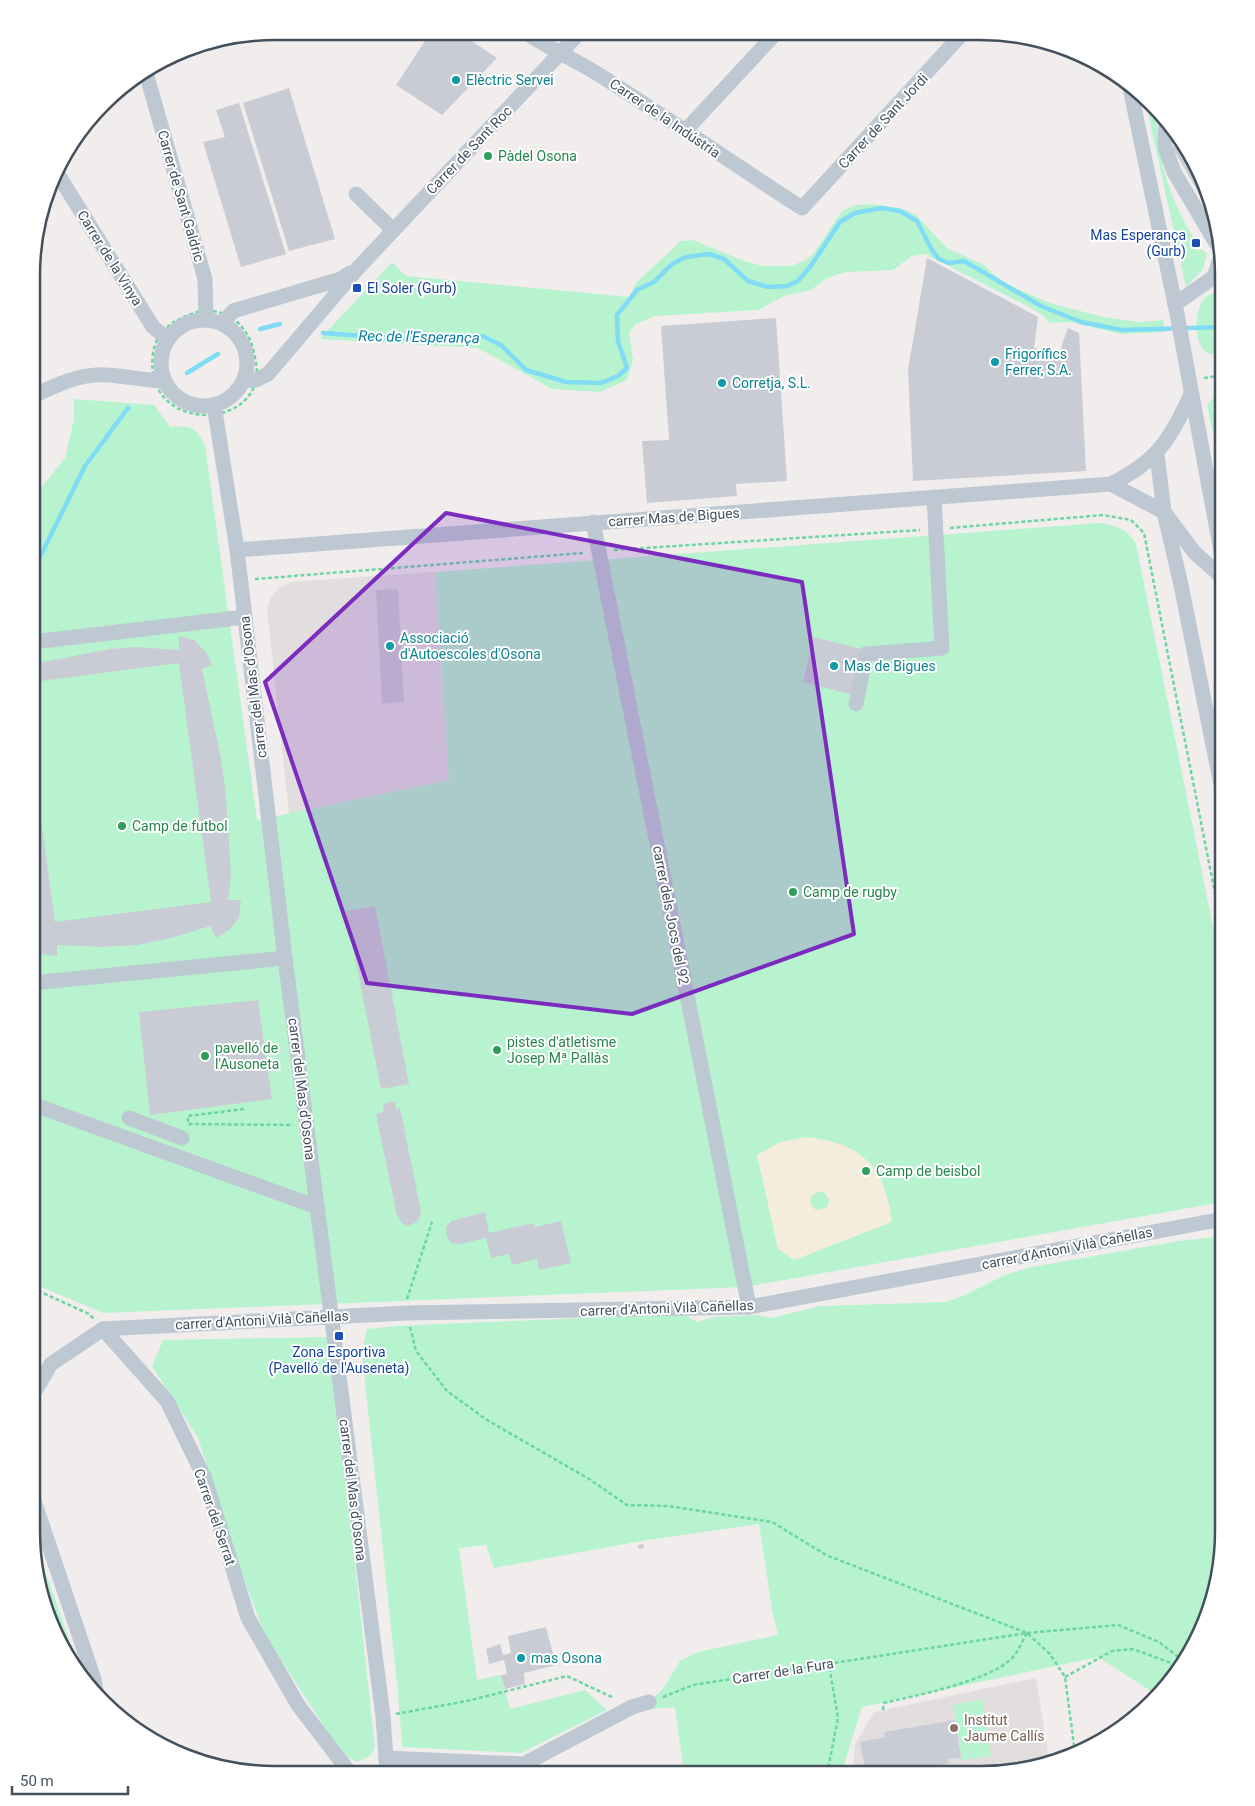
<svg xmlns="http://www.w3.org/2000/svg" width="1255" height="1806" font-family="Roboto,sans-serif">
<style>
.education{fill:#e2dedf}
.green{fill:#b7f3cf}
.sand{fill:#f4eddc;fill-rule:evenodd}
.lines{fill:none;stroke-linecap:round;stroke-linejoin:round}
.stream{stroke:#80dbf5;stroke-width:4.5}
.building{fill:#c9ccd4}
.path{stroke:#6cd5a2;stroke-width:2.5;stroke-dasharray:4 2.5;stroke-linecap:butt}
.minor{stroke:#bdc8d2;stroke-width:15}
.marked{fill:#7b2cbf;fill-opacity:0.2;stroke:#7b2cbf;stroke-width:4;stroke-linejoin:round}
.culture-dot{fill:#0f9aa8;stroke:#fff;stroke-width:2}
.leisure-dot{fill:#2e9e5b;stroke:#fff;stroke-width:2}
.transit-dot{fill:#1a4fb4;stroke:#fff;stroke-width:2}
.education-dot{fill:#8d6e63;stroke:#fff;stroke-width:2}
.labels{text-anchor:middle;stroke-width:4;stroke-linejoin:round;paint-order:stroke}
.culture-label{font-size:14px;fill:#0d838f;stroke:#fff;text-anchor:start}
.street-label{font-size:14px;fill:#44515d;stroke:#fff}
.leisure-label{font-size:14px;fill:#27864d;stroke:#fff;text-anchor:start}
.transit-label{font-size:14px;fill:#164399;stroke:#fff;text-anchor:end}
.education-label{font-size:14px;fill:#785e54;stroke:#fff;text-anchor:start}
.water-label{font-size:15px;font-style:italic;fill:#0280a4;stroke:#fff}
.rim{fill:none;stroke:#44515d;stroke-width:2.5}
</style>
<rect width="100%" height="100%" fill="#f1eded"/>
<g class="education">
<path d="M435,572l14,208 -160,34 -22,-206 4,-10 7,-9 12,-7z"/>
<path d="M1036,1678l13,81 -69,16 -127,-1 2,-30 19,-32z"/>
</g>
<g class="green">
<path d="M1145,99l12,11c-1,47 13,90 38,130l-3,4 5,7 4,-2 6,5 -4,15 -17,18z"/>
<path d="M873,204l31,5 12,6 32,34 35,15 19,18 48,21 53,14 36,5 24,-2 2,12 -44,2 -50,-12 -21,1 -6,-7 -13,-8 -106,-54 -13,2 -19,14 -47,2 -19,6 -16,12 -27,6 -26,14 -103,6 -19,8 -7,9 4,27 -6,20 -27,12 -48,-3 -74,-41 -158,-9 72,-77 14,14 223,21 8,-15 44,-41 12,-1 51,21 19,5h28l13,-5 10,-8 28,-42 13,-6z"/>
<path d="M1224,290v64c-7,0 -13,2 -19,-3 -12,-10 -11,-44 1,-54 4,-4 12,-5 18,-7z"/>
<path d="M1213,398l11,9v80l-17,-82z"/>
<path d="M74,399l80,6 16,22c21,-1 24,-2 35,18l52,375 192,-40 -14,-208 665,-49c16,2 28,7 36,21l87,433v225l-478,85 -642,26 -71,-30 1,-785 32,-40 9,-39z"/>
<path d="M1223,1236v311l-12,63 -28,57 -26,28 -59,-38 -236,50 -21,67h-157l-9,-67 -34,3 22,-21 17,-28 18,-9 80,-17 -6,-26 -13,-85 -112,16 -153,28 -8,-23 -27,3 18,132 24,-5 9,34 75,-19 22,20 -86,43 -119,-6 -4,-54 -36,-340 5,-24 30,-3 276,-12 13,2 11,6 17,-5 43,-2 14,3 49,-12 126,-4 17,-6 44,-22 25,-7 147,-26z"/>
<path d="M330,1337l45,411 -5,8 -13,6 -12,-6 -12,-16 -68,-105 -27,-72 -40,-125 -46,-72 11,-26z"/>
<path d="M31,1531l52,148 -27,-40z"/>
<path d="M983,1700l8,56 -29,4 -9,-56z"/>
</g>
<path class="sand" d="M807,1137c56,7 78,29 85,85l-98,38 -16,-11 -21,-94 23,-13zM820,1191l6,3 3,6 -1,6 -8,4 -6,-1 -4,-8 2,-6z"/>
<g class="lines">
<g class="stream">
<path d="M260,329l20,-5"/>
<path d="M323,333l82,6 28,-3h49l19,9 25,25 40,12 35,1 17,-7 9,-8 -9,-27 -1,-26 20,-25 17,-8 18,-18 14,-7 23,-3 15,5 24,22 20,6 19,-1 11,-5 12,-14 30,-45 15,-9 27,-5 18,3 17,10 15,29 7,9 10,4 15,-2 77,45 40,16 41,8 102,-3"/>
<path d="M187,373l31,-19"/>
<path d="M33,564l7,-7 45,-91 43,-58"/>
</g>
</g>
<g class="building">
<path d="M431,32h27l39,26 -55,57 -46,-30z"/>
<path d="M289,88l46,151 -46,12 -46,-148z"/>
<path d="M239,103l47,151 -45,13 -38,-125 22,-5 -9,-27z"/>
<path d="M1182,141l17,26 9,42 -36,-62z"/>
<path d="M927,258l111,59 -4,31 25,5 9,-25 11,5 7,138 -173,10 -5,-111z"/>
<path d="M776,318l11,163 -51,3 1,12 -90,7 -5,-62 27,-1 -8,-114z"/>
<path d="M398,589l6,113 -22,2 -6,-114z"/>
<path d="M179,636l15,4 12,12 6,13 -10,4 19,89 5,39 5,78 -3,25h13l-2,18 -10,12 -13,8 -6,-12 -35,11 -37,8 -37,2 -44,-2v11l-14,-2 -11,-7v-21h3l-3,-10 1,-156 22,162 156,-20 -32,-239 -146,19v-18l77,-15 25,-2 44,3z"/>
<path d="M814,637l51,13 -11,45 -51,-13z"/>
<path d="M375,906l34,178 -28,5 -35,-178z"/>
<path d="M258,1000l14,99 -122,16 -11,-103z"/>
<path d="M395,1101l1,8 4,-1 21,104 -3,9 -9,5 -6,-2 -6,-8 -21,-102 8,-2 -1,-8z"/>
<path d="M485,1212l4,21 45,-10 1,4 26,-6 10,42 -32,7 -2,-11 -25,6 -3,-11 -18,4 -5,-20 -26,6 -8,-1 -5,-6 -1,-10 5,-6z"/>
<path d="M643,1544l1,4 -5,1 -1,-4z"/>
<path d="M546,1627l10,38 -32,8 1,11 -20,5 -4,-14 6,-1 -3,-14 -15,4 -3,-15 14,-5 3,11 8,-2 -3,-17z"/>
<path d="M955,1720l6,38 -13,1 1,4 -34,7 1,5 -50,-1 -6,-32 25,-5 -1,-5z"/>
</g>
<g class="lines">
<g class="path">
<path d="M200,311c29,-3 49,16 54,42 2,9 4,18 2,27 -11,52 -113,48 -103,-26 3,-26 25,-36 47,-43z"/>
<path d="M1204,378l20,-3"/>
<path d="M950,528l153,-13 28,5 13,13 79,401"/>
<path d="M614,550l306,-20"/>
<path d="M255,579l328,-26"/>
<path d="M244,1109l-56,7v8l105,1"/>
<path d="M32,1288l57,26 5,5"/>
<path d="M407,1299l25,-77"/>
<path d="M410,1327l6,24 31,40 40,29 102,59 38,26 41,1 104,16 54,33 201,78 23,21 15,23 10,76"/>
<path d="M1065,1677l47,-26 21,-2 49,18"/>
<path d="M663,1697l30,-12 334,-52 91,-8 41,17 26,20"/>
<path d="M883,1710l1,-7c30,-7 105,-22 127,-44 7,-6 11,-18 16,-26"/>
<path d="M396,1714l71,-13 100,-25 47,22"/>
<path d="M827,1774l11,-56 -9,-53"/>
</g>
<g class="minor">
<path d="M525,32c24,17 51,28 76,44 68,43 134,89 201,132l161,-175"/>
<path d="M146,73l59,206 1,41"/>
<path d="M1129,83l48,231 47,254"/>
<path d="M1166,119l-1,28 9,25 42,71"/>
<path d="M685,131l91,-98"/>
<path d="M57,173l96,154 15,12"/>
<path d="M356,194l37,36"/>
<path d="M1175,304l39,-27 6,-18"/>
<circle cx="204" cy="363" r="43"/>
<path d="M222,324l11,-13 108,-32 9,-6"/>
<path d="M243,381l13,-1 12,-6 90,-106 222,-236"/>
<path d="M33,396c23,-11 48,-23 74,-21 20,1 38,6 58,6"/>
<path d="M214,405l23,145 48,408 98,758 4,57"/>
<path d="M1157,454l7,58 17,73 43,215"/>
<path d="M1111,484l53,28 30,40 30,27"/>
<path d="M593,522l156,785"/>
<path d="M237,550l874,-66c45,-22 60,-45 80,-90"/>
<path d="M33,642l212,-25"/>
<path d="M856,704l10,-50 76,-6 -8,-151"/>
<path d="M32,983l253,-25"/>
<path d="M32,1104l285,103"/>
<path d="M129,1118l53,20"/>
<path d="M103,1329l303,-16 343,-6 474,-88"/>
<path d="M103,1329l64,72 38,78 43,139 50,87 52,68"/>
<path d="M31,1398l20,-34 52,-35"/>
<path d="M31,1492l63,187 3,17"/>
<path d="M386,1758l138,6 108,-57 17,-5"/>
</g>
</g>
<path class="marked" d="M446,513l356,69 52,352 -222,80 -265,-31 -102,-301z"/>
<g class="culture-dot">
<circle cx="456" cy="80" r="5"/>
<circle cx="995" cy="362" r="5"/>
<circle cx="722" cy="383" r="5"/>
<circle cx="390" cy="646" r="5"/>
<circle cx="834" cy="666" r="5"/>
<circle cx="521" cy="1658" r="5"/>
</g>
<g class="leisure-dot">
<circle cx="488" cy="156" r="5"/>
<circle cx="122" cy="826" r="5"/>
<circle cx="793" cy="892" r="5"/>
<circle cx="497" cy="1050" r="5"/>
<circle cx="205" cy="1056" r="5"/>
<circle cx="866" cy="1171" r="5"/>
</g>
<g class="transit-dot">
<rect x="1191" y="238" width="10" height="10" rx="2.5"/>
<rect x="352" y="283" width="10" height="10" rx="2.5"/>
<rect x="334" y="1331" width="10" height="10" rx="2.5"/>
</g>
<circle class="education-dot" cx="954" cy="1728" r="5"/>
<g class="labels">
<g class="culture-label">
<text x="466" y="85">Elèctric Servei</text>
<text x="1005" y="359">Frigorífics<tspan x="1005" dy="16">Ferrer, S.A.</tspan></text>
<text x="732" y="388">Corretja, S.L.</text>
<text x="400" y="643">Associació<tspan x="400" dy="16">d'Autoescoles d'Osona</tspan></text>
<text x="844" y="671">Mas de Bigues</text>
<text x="531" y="1663">mas Osona</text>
</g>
<g class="street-label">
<text transform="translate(665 118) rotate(34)" y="5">Carrer de la Indústria</text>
<text transform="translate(883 121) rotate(-47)" y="5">Carrer de Sant Jordi</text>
<text transform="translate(469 150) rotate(-46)" y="5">Carrer de Sant Roc</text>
<text transform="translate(181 196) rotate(74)" y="5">Carrer de Sant Galdric</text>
<text transform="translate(110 258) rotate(58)" y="5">Carrer de la Vinya</text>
<text transform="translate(674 517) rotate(-4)" y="5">carrer Mas de Bigues</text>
<text transform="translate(253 687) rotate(-97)" y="5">carrer del Mas d'Osona</text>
<text transform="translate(671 915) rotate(79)" y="5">carrer dels Jocs del 92</text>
<text transform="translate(302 1089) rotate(83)" y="5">carrer del Mas d'Osona</text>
<text transform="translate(1067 1248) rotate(-11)" y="5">carrer d'Antoni Vilà Cañellas</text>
<text transform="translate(667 1308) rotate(-2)" y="5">carrer d'Antoni Vilà Cañellas</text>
<text transform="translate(262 1320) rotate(-3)" y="5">carrer d'Antoni Vilà Cañellas</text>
<text transform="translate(353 1490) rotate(83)" y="5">carrer del Mas d'Osona</text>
<text transform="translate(215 1517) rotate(71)" y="5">Carrer del Serrat</text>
<text transform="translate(783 1671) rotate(-9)" y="5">Carrer de la Fura</text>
</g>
<g class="leisure-label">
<text x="498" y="161">Pàdel Osona</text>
<text x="132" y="831">Camp de futbol</text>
<text x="803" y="897">Camp de rugby</text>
<text x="507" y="1047">pistes d'atletisme<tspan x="507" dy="16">Josep Mª Pallàs</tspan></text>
<text x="215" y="1053">pavelló de<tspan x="215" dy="16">l'Ausoneta</tspan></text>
<text x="876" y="1176">Camp de beisbol</text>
</g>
<g class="transit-label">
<text x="1186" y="240">Mas Esperança<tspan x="1186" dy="16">(Gurb)</tspan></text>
<text x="367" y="293" text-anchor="start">El Soler (Gurb)</text>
<text x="339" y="1357" text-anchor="middle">Zona Esportiva<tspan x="339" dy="16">(Pavelló de l'Auseneta)</tspan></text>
</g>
<g class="education-label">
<text x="964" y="1725">Institut<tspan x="964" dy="16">Jaume Callís</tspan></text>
</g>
<g class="water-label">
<text transform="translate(419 337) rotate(1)" y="5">Rec de l'Esperança</text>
</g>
</g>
<path d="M0 0H1255V1806H0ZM275 40H980A235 235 0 0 1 1215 275V1531A235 235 0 0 1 980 1766H275A235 235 0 0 1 40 1531V275A235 235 0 0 1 275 40Z" fill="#fff" fill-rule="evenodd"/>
<path class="rim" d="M275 40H980A235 235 0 0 1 1215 275V1531A235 235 0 0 1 980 1766H275A235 235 0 0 1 40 1531V275A235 235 0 0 1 275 40Z"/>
<path d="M12 1786v8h116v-8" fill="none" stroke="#44515d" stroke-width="2.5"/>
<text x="20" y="1786" font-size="15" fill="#44515d" stroke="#ffffff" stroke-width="4" paint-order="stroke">50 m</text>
</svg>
